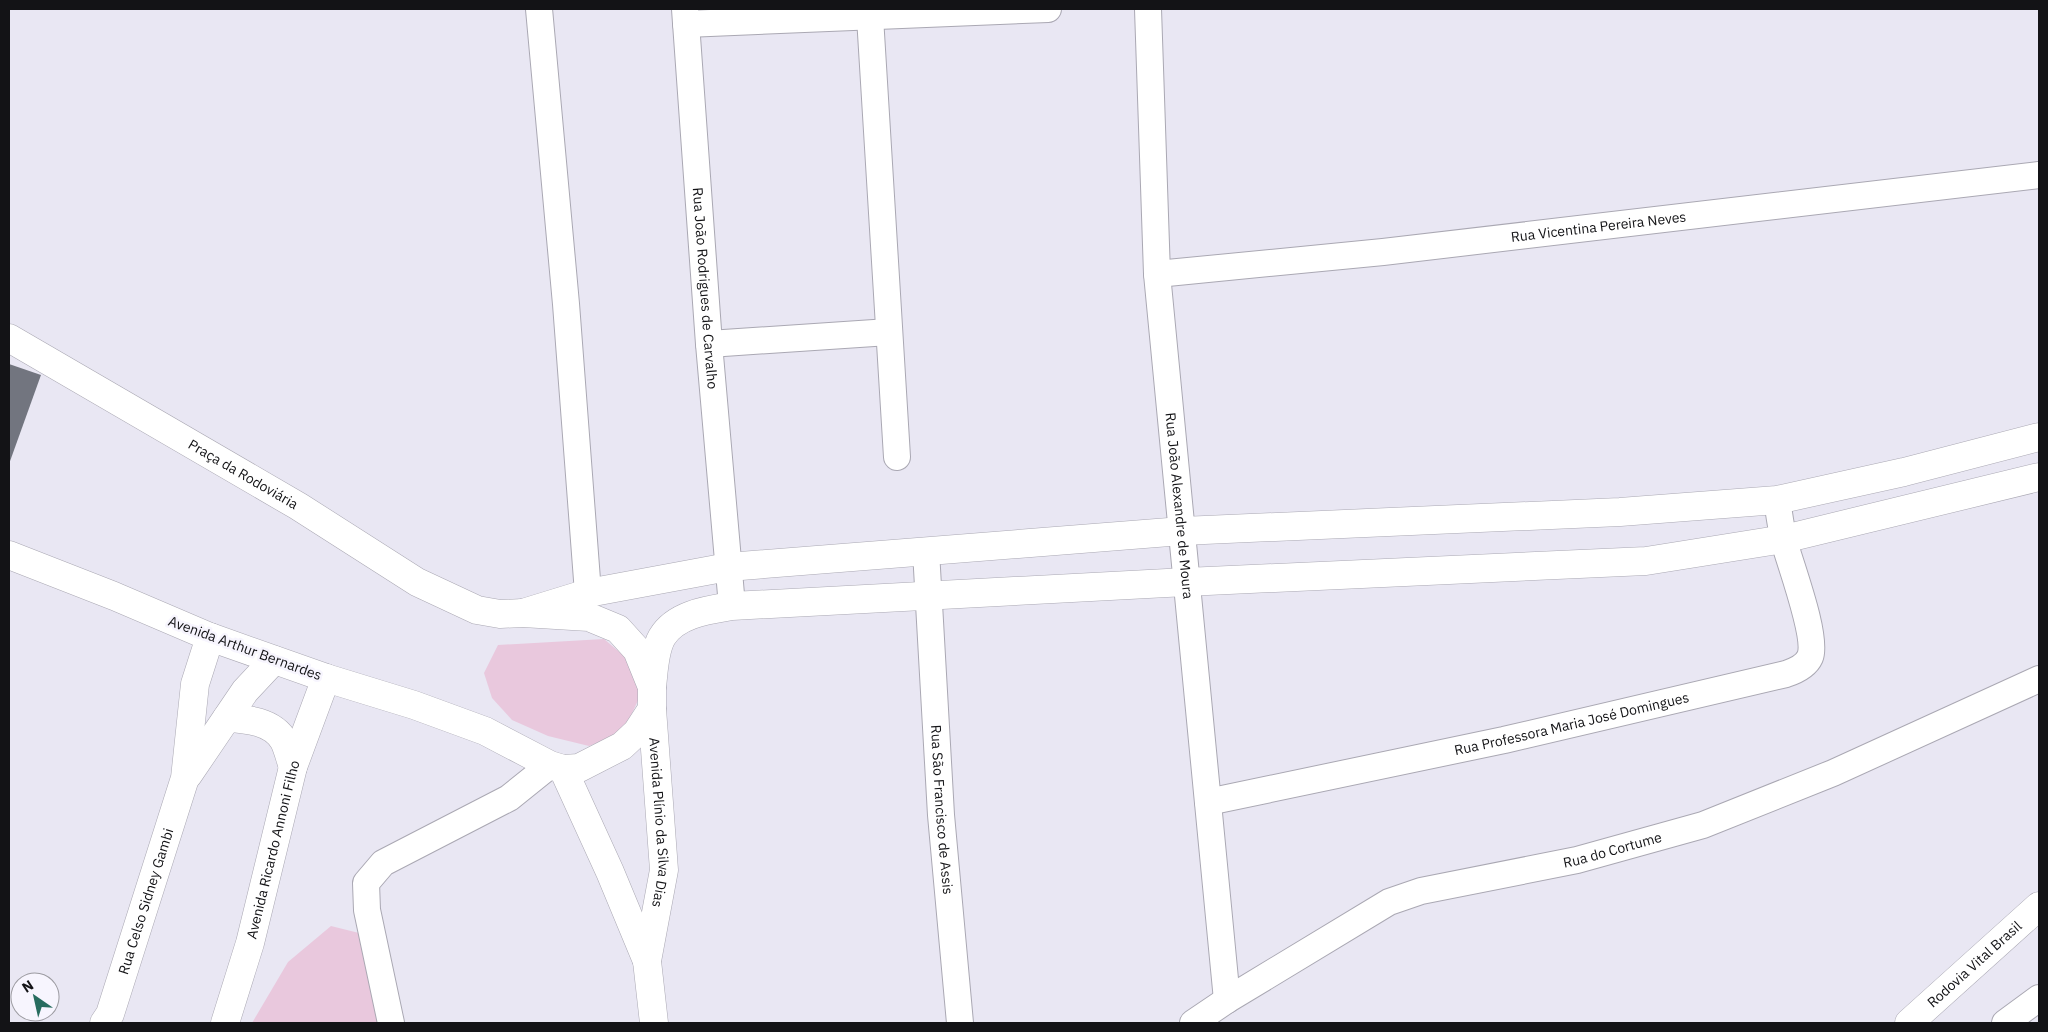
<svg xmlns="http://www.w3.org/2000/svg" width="2048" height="1032" font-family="'IBM Plex Sans',sans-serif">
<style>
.green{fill:#e9c8dd}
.building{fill:#72757f}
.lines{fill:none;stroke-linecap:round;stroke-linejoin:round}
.minor-casing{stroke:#aaa8b3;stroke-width:28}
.tertiary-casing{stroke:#aaa8b3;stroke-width:29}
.secondary-casing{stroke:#aaa8b3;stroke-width:29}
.primary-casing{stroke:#aaa8b3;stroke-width:29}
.minor{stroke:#fff;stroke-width:26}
.tertiary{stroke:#fff;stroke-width:28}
.secondary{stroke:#fff;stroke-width:28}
.primary{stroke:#fff;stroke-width:28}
.labels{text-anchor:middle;stroke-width:5;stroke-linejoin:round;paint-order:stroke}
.street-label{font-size:14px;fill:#131316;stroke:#f7f5fe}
</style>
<rect width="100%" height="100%" fill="#e9e7f3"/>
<g class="green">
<path d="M604,639l25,21 11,36 -17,37 -34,13 -41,-10 -36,-16 -20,-22 -8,-25 14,-28z"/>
<path d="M331,926l32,8 16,89h-127l36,-61z"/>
</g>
<path class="building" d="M9,364l32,11 -32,89z"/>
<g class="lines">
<g class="minor-casing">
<g id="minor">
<path d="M539,9l27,295 22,289"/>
<path id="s1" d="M685,9l24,335 23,262"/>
<path id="s2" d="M1148,9l9,265 70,726"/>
<path d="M870,17l27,440"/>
<path d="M686,24l362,-15"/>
<path id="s3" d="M1157,274l226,-22 656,-77"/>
<path d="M709,344l180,-12"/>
<path id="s4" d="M926,551l15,264 19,208"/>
<path id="s5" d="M1208,802l296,-62 282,-66c9,-3 20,-8 24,-17 8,-20 -20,-93 -26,-116 -3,-13 -5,-28 -7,-41"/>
<path d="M391,1023l-24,-113 -1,-27 17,-20 126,-65 41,-33"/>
<path id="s6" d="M1193,1023l34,-23 162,-98 32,-11 156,-31 126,-35 130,-52 206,-94"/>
<path d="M2005,1023l34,-25"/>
</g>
</g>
<g class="tertiary-casing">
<g id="tertiary">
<path d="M523,613l65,-20 140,-26 454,-36 438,-19 157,-12 127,-28 135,-35"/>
<path d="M652,687c2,-16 2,-36 10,-50 14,-23 46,-27 70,-31l454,-24 460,-21 138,-22 255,-62"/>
<path id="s7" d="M225,1023l25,-80 43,-176 33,-89"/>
</g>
</g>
<g class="secondary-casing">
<g id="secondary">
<path id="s8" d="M9,338l289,168 119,76 60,28 23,4 23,-1 66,4 29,12 19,21 15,37v22l-15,23 -15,14 -43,22 -16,1 -13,-4 -65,-34 -71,-26 -88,-27 -116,-41 -96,-41 -105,-41"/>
<path id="s9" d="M652,709l12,161 -17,91 7,62"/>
<path d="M227,718c19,1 46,3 57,23 4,8 6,18 9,26"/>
<path d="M563,769l47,103 37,89"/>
<path d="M188,775l57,-84 29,-31"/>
<path id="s10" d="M104,1023l6,-9 75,-236 10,-94 15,-47"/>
</g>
</g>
<g class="primary-casing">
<g id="primary">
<path id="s11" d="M1909,1023l130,-117"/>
</g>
</g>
<use href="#minor" class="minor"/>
<use href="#tertiary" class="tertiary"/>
<use href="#secondary" class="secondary"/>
<use href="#primary" class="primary"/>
</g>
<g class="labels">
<g class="street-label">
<text dy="5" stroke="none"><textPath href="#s3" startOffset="444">Rua Vicentina Pereira Neves</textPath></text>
<text dy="5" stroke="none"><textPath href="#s1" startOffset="280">Rua João Rodrigues de Carvalho</textPath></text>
<text dy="5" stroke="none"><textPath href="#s8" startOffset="271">Praça da Rodoviária</textPath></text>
<text dy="5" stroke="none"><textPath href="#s2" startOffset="498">Rua João Alexandre de Moura</textPath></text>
<text transform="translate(245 648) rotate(20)" y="5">Avenida Arthur Bernardes</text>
<text dy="5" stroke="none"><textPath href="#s5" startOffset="372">Rua Professora Maria José Domingues</textPath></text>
<text dy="5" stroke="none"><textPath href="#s4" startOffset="259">Rua São Francisco de Assis</textPath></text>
<text dy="5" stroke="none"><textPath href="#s9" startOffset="114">Avenida Plínio da Silva Dias</textPath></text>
<text dy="5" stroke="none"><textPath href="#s6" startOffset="460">Rua do Cortume</textPath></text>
<text dy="5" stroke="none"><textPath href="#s7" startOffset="180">Avenida Ricardo Annoni Filho</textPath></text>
<text dy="5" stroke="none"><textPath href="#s10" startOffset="129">Rua Celso Sidney Gambi</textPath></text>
<text dy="5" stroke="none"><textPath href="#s11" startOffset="88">Rodovia Vital Brasil</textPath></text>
</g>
</g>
<rect width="2048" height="1032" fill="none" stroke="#131316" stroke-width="20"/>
<g transform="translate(35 997) rotate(326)"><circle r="24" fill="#f7f5fe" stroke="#9c9ba1"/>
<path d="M0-4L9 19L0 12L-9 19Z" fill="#276c5f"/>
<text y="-8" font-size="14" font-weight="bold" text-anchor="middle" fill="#131316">N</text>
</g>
</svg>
